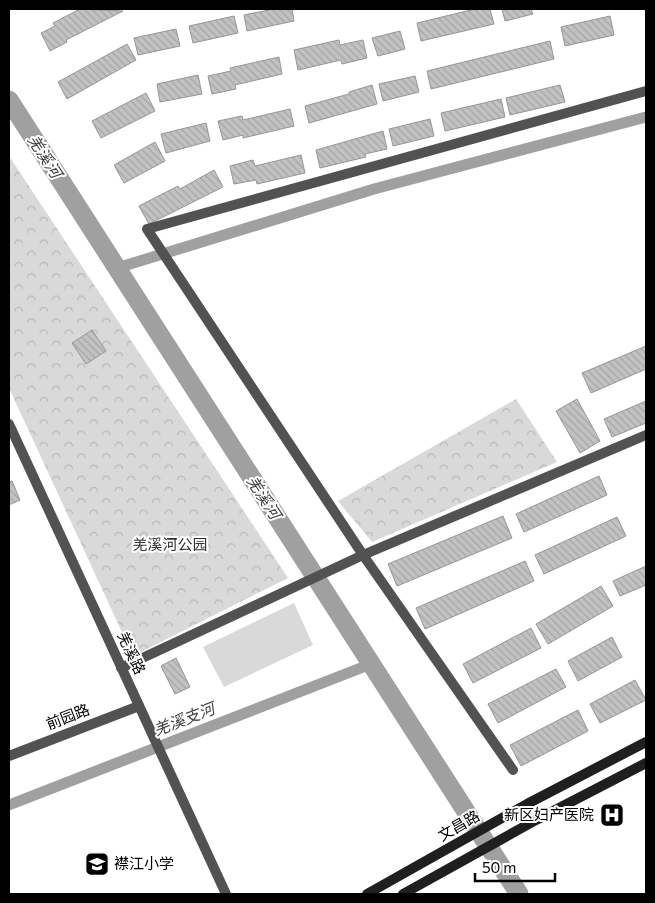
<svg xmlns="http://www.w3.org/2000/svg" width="655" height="903" font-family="Commissioner,'Noto Sans SC',sans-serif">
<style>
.park{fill:url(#park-crowns)}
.pitch{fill:#d9d9d9}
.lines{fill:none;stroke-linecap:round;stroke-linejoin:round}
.canal{stroke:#a0a0a0;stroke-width:11}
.river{stroke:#a0a0a0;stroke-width:19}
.building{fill:url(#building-back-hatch);stroke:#969696}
.minor{stroke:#525252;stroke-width:10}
.tertiary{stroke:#525252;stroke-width:10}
.secondary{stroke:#1f1f1f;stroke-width:10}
.labels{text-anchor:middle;stroke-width:4;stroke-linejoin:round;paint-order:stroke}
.park-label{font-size:15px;fill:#303030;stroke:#fff}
.street-label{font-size:15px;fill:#000;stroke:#fff}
.poi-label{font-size:15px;fill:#000;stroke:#fff;text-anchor:end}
.water-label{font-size:16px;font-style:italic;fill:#414141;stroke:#fff}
</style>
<defs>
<pattern id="park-crowns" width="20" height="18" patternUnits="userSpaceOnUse" patternTransform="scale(1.25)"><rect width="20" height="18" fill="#d9d9d9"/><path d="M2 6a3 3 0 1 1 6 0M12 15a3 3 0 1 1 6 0" fill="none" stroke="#b8b8b8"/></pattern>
<pattern id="building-back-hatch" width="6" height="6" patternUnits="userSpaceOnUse" patternTransform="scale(1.25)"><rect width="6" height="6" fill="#c2c2c2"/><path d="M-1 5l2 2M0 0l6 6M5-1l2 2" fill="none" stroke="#a5a5a5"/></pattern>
</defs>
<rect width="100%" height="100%" fill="#fff"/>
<g class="park">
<path d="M9,156l279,422 -155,78 -124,-268z"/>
<path d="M516,399l41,63 -185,80 -34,-41z"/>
</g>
<path class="pitch" d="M294,603l19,42 -89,42 -21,-40z"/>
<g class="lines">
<g class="canal">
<path d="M117,268l257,-79 272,-72"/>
<path d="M9,805l362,-141"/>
</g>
<path class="river" d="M9,100l510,794"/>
</g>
<g class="building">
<path d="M80,9l43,2 -57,29 1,2 -17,9 -9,-18 14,-7 -2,-3z"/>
<path d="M274,9h18l2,12 -47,10 -3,-16z"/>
<path d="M475,9h15l4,15 -73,17 -4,-18z"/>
<path d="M502,9h29l2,5 -28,7z"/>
<path d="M234,16l4,17 -45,10 -4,-17z"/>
<path d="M610,16l4,19 -49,11 -4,-19z"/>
<path d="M176,29l4,17 -42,9 -4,-17z"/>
<path d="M400,31l5,18 -27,7 -6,-18z"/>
<path d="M339,40l1,5 23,-5 4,18 -25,6 -1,-4 -43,10 -4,-20z"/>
<path d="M550,41l4,18 -123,30 -4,-18z"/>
<path d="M127,44l9,16 -69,39 -9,-17z"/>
<path d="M279,57l3,17 -47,11 1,4 -24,5 -4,-18 23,-5 -1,-3z"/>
<path d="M198,75l4,19 -42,8 -3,-18z"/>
<path d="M415,76l4,16 -36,9 -4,-17z"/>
<path d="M372,85l5,19 -68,19 -4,-17 44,-12v-2z"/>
<path d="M560,85l5,17 -55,13 -4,-17z"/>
<path d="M146,93l9,18 -54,27 -9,-17z"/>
<path d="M501,99l4,18 -60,14 -4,-18z"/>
<path d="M290,109l4,17 -51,12v-3l-20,5 -5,-19 24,-5 1,4z"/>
<path d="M430,119l4,17 -41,10 -4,-17z"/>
<path d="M206,123l4,18 -44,12 -5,-19z"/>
<path d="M383,131l4,18 -22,5 1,3 -46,11 -4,-18z"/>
<path d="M155,142l10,19 -41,22 -10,-18z"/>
<path d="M301,155l4,18 -48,11 -1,-4 -22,4 -4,-18 23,-6 2,6z"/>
<path d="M214,170l9,17 -74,37 -10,-18 39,-20 2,3z"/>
<path d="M92,330l14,21 -20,13 -14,-21z"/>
<path d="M646,346v23l-55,24 -9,-20z"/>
<path d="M577,399l23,42 -20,12 -24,-42z"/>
<path d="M646,401v22l-34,14 -8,-18z"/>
<path d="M599,476l8,19 -83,37 -8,-18z"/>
<path d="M12,481l8,19 -11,5v-23z"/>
<path d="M503,516l9,22 -115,48 -9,-22z"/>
<path d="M617,517l9,19 -82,38 -9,-19z"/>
<path d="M525,561l9,20 -109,48 -9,-21z"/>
<path d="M646,566v19l-26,11 -7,-15z"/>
<path d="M601,586l12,20 -65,38 -12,-20z"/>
<path d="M531,628l10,20 -68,35 -10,-19z"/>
<path d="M612,637l10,20 -44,24 -10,-20z"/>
<path d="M176,658l14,29 -15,7 -14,-28z"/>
<path d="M556,669l10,18 -68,36 -10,-19z"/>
<path d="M635,680l11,20 -46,23 -10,-19z"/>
<path d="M578,710l10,21 -67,35 -11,-21z"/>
</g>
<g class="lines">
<g class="minor">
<path d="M121,668l242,-113 283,-120"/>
<path d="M513,770l-150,-215 -216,-326 499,-138"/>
</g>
<g class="tertiary">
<path d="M9,424l217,470"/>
<path d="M9,756l130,-50"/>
</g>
<g class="secondary">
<path d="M367,894l160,-90 119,-62"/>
<path d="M403,894l133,-74 110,-57"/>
</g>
</g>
<defs>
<g id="hospital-square" transform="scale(1.25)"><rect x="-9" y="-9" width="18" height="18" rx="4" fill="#000" stroke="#fff"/><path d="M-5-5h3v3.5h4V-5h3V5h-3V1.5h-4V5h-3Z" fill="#fff"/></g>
<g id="school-square" transform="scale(1.25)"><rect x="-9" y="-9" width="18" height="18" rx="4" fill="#000" stroke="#fff"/><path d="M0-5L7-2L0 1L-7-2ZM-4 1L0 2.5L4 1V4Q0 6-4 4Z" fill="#fff"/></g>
</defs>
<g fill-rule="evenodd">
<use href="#hospital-square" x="612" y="815"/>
<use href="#school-square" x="97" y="864"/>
</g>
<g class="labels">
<g class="park-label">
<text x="170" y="550">羌溪河公园</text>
</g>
<g class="street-label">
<text transform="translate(131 653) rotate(65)" y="5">羌溪路</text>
<text transform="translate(68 717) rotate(-21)" y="5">前园路</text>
<text transform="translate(459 826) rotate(-30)" y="5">文昌路</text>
</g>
<g class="poi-label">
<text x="594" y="820">新区妇产医院</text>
<text x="114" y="869" text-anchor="start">襟江小学</text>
</g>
<g class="water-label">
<text transform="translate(45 156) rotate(57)" y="6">羌溪河</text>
<text transform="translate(264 497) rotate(57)" y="6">羌溪河</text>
<text transform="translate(184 719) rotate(-21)" y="6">羌溪支河</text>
</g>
</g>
<rect width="655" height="903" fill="none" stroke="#000000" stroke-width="20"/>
<path d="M475 873v8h80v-8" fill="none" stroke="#000000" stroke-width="2.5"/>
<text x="482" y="873" font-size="15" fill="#000000" stroke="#ffffff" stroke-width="4" paint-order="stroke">50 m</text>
</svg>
